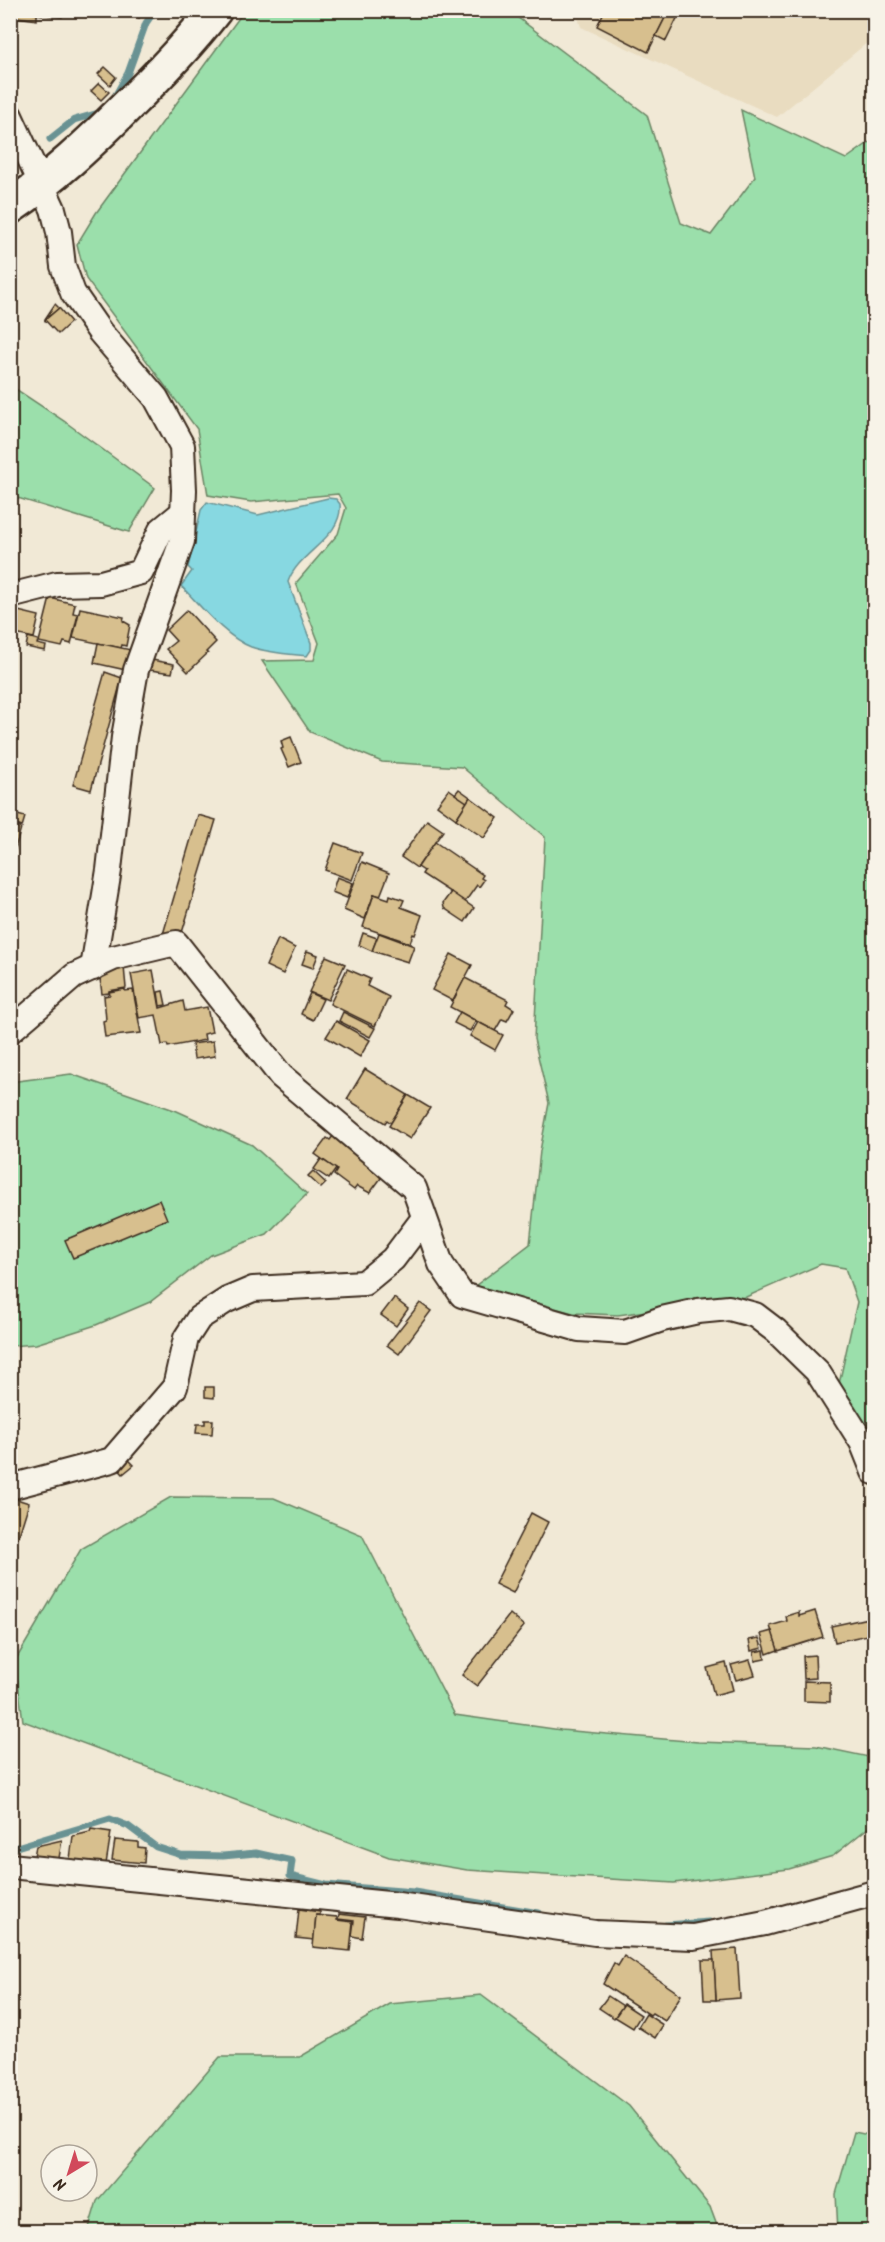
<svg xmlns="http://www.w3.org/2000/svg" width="885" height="2242" font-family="Kalam,sans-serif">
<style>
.built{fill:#e9dcc0}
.green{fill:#9bdfab;stroke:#6b8464;stroke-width:1.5}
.water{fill:#87d8e1;stroke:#699293;stroke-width:1.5}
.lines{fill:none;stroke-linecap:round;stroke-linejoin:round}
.stream{stroke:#699293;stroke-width:7}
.building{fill:#d7bf8e;stroke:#3b2a1e;stroke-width:1.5}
.street-casing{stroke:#3b2a1e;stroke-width:28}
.secondary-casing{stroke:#3b2a1e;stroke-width:38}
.street{stroke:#f7f3e8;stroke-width:24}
.secondary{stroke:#f7f3e8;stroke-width:33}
</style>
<rect width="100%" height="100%" fill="#f1e9d6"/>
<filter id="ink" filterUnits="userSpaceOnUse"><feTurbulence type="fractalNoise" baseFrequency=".0167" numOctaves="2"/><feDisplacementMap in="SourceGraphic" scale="12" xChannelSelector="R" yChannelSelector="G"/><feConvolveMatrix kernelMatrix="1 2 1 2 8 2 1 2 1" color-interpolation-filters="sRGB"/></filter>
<g filter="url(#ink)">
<path class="built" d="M576,11h298v26l-97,80 -196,-90z"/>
<g class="green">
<path d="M244,11h265l138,104 34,108 30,12 44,-58 -14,-67 105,49 28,-20v1301l-35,-56 18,-82 -12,-34 -24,-4 -75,33 -128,18 -45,-2 -98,-27 55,-42 10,-93 9,-48 -15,-64 11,-202 -83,-70 -80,-5 -72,-30 -48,-71 52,-1 5,-17 -23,-60 42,-49 8,-26 -8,-14 -87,8 -43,-7 -11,-66 -111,-150 -9,-35 19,-31z"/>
<path d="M11,382l3,6 50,33 91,67 -26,44 -118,-36z"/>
<path d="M71,1074l106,37 75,34 55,49 -40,40 -56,21 -61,47 -54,23 -60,19 -25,2 -1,-264z"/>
<path d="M171,1497l103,1 88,37 93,180 106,15 137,12 118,4 58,12v65l-41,33 -44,13 -115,14 -207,-13 -78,-13 -366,-136 -8,-60 66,-112z"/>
<path d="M481,1995l148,111 81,101 9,24h-631l9,-30 123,-144h80l90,-53z"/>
<path d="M854,2132l20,4v95h-36l-2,-37z"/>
</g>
<path class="water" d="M328,498l8,1 4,5c3,34 -42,48 -52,78l23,61v7l-4,6c-19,-2 -38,-3 -56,-9 -26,-10 -51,-42 -70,-61l11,-15 -4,-4 13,-57 6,-8 51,13z"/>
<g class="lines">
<g class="stream">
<path d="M113,100l15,-27 18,-50 9,-13"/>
<path d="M50,139l24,-19 28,-8"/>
<path d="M10,1849l100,-30 18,7 28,21 25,8 42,1 33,-3 36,8 -2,15 36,9 88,7 125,21"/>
<path d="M666,1925l43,-3"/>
</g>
</g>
<g class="building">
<path d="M10,10l27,4v6l-27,-4z"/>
<path d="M38,10h25l-1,7 -25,-3z"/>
<path d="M124,10h19l-4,8z"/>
<path d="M605,10h64l-21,42 -51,-26z"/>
<path d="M669,10h12l-15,31 -10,-5z"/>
<path d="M105,67l11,10 -6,8 -12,-11z"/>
<path d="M99,83l10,9 -8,8 -10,-9z"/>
<path d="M55,304l4,4 -14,12v-1z"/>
<path d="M59,308l12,14 -13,12 -13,-14z"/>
<path d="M50,598l25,6 -2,9 5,1 -7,30 -7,-2 -2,5 -23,-5z"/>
<path d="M80,608l44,9 -1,4 7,4 -4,21 -4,-1 -1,3 -48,-10z"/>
<path d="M10,609l29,7 -5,22 -24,-5z"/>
<path d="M187,610l29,32 -10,10 2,1 -20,19 -22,-23 10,-8 -10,-11z"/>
<path d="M28,637l10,3 -1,4 9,2 -1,5 -19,-4z"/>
<path d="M98,643l33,7 -5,20 -32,-7z"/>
<path d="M152,660l22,4 -2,9 -22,-3z"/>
<path d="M105,672l17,6 -31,112 -18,-5z"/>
<path d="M291,737l10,25 -12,5 -8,-18 2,-1 -2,-7z"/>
<path d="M449,789l18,13 -11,17 -19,-14z"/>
<path d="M459,789l11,8 -3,5 -12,-8z"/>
<path d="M470,797l28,21 -14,20 -28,-19z"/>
<path d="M14,814l11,3 -3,10 -11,-4z"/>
<path d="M198,815l18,5 -38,126 -17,-5z"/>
<path d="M427,820l16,11 -26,37 -16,-11z"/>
<path d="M10,824l11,4 -9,31h-2z"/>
<path d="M435,842l48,33 -2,3 3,2 -5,7 -2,-2 -12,17 -43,-28 2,-3 -6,-4z"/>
<path d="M335,843l27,10 -10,27 -27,-10z"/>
<path d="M362,862l27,11 -9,23 -6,-2 -9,25 -21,-9z"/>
<path d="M337,877l16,6 -6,15 -15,-6z"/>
<path d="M451,892l23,16 -9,14 -21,-14 -1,-5z"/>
<path d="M374,894l15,5 1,-4 14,5 -3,7 21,8 -7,20 -2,-1 -3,9 -47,-16z"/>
<path d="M363,933l14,5 -5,13 -13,-6z"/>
<path d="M379,933l35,13 -6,16 -36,-11z"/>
<path d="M278,939l17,9 -12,26 -17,-8z"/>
<path d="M307,951l11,4 -5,13 -11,-4z"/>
<path d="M451,954l21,11 -19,36 -21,-11z"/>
<path d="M326,956l19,8 -17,36 -19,-8z"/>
<path d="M124,967l2,21 -17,3v2l-7,1 -3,-23z"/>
<path d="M347,969l23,10 -3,7 22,11 -14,29 -45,-22z"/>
<path d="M153,970l7,38 23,-7 2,10 22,-4 5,25 -8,2 1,6 -37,7 -1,-3 -5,1 -6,-30 -17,3 -8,-44z"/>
<path d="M465,978l43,22 -2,4 8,5 -7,12 -5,-2 -7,12 -45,-24z"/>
<path d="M125,989v2l8,-1 8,43 -36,4 -2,-16 3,-1 -2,-24 6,-1 -1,-3z"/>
<path d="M163,991l3,14 -6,1 -2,-14z"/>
<path d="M310,993l13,6 -10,21 -12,-6z"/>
<path d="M343,1012l32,16 -5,9 -31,-16z"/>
<path d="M460,1012l16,9 -6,10 -16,-8z"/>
<path d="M336,1021l34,19 -10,17 -34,-20z"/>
<path d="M478,1022l25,13 -8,15 -25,-14z"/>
<path d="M213,1041l2,15 -21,3 -2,-15z"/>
<path d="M365,1069l43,26 -17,28 -4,-3 -2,3 -38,-24z"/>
<path d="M408,1095l22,13 -20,31 -21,-13z"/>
<path d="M333,1136l46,35 -2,3 4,4 -11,15 -13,-7 -3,4 -20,-15 3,-5 -22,-16 12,-16 3,2z"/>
<path d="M321,1159l15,10 -7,10 -15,-10z"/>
<path d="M313,1171l13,12 -5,5 -13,-12z"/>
<path d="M159,1200l8,19 -94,39 -8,-18z"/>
<path d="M394,1298l14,11 -12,17 -15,-11z"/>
<path d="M420,1303l11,8 -32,43 -12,-9z"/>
<path d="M205,1387h9v11l-9,-1z"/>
<path d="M205,1420h8l-1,14 -16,-1 1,-9h8z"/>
<path d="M124,1455l10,10 -11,9 -9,-10z"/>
<path d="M10,1497l19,6 -11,35 -4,-1 -2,5h-2z"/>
<path d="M531,1513l17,9 -35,71 -18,-9z"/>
<path d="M815,1611l8,26 -45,14 -8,-25 17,-5 -1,-5 13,-4v4z"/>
<path d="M510,1614l14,12 -47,60 -15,-11z"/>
<path d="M868,1618l4,16 -37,8 -4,-16z"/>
<path d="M772,1631l6,19 -11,4 -6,-20z"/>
<path d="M759,1638l3,10 -11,3 -2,-11z"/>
<path d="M764,1650l1,9 -10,2 -1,-9z"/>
<path d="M815,1655l1,23 -12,1 -1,-23z"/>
<path d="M750,1660l5,15 -19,5 -5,-15z"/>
<path d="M726,1663l7,27 -19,5 -7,-27z"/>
<path d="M804,1681l26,1v20l-26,-1z"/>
<path d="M91,1829l20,3 -5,32 -36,-5 3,-23 17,-4z"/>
<path d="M62,1840l-3,18 -25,-2 2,-10z"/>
<path d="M115,1840l23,2v5l7,1 -1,15 -32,-3z"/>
<path d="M299,1909l21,3v3h-4l-2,25 -18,-2z"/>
<path d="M339,1914l26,3 -3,21 -10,-2 2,-15 -16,-2z"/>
<path d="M316,1915l21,2v3l16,2 -3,29 -37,-4z"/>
<path d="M737,1949l3,49 -24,2 -3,-49z"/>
<path d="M624,1956l57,39 -16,26 -13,-8 -2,2 -47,-31 11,-21 4,3z"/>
<path d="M702,1960h12l2,40h-12z"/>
<path d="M608,1996l15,10 -9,12 -15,-10z"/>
<path d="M624,2004l17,11 -8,13 -18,-11z"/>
<path d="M646,2014l17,11 -8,13 -17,-11z"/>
</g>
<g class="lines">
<g class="street-casing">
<g id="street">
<path d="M10,116l43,93 6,23 4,34 10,27 27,39 56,66 26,48 2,44 -2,51 -46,129 -12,67 -15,133 -16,98"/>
<path d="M10,596l47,-12 44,-1 40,-11 20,-42 22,-18"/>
<path d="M10,1031l64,-55 39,-18 63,-15 105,133 133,112 27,76 21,31 117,34 46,3 37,-13 36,-8 31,-3 26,7 21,16 41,40 45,71 12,30"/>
<path d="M10,1487l102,-27 63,-73 11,-49 13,-20 28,-18 26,-11 111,-6 29,-24 31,-41"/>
<path d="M10,1866l388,39 197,28 98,4 72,-14 109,-30"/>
</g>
</g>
<g class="secondary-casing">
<path id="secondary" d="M10,207c43,-29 79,-63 115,-99 32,-31 63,-63 90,-98"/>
</g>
<use href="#street" class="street"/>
<use href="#secondary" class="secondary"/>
</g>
</g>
<rect width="885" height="2242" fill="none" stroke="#f7f3e8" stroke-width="36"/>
<rect x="18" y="18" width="849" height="2206" fill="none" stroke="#3b2a1e" stroke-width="2" filter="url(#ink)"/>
<g transform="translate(69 2173) rotate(218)"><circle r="28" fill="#f7f3e8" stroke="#aca397" stroke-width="1.5"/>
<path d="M0-4.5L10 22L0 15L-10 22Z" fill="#d1495b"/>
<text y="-9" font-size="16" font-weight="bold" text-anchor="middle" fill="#3b2a1e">N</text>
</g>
</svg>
